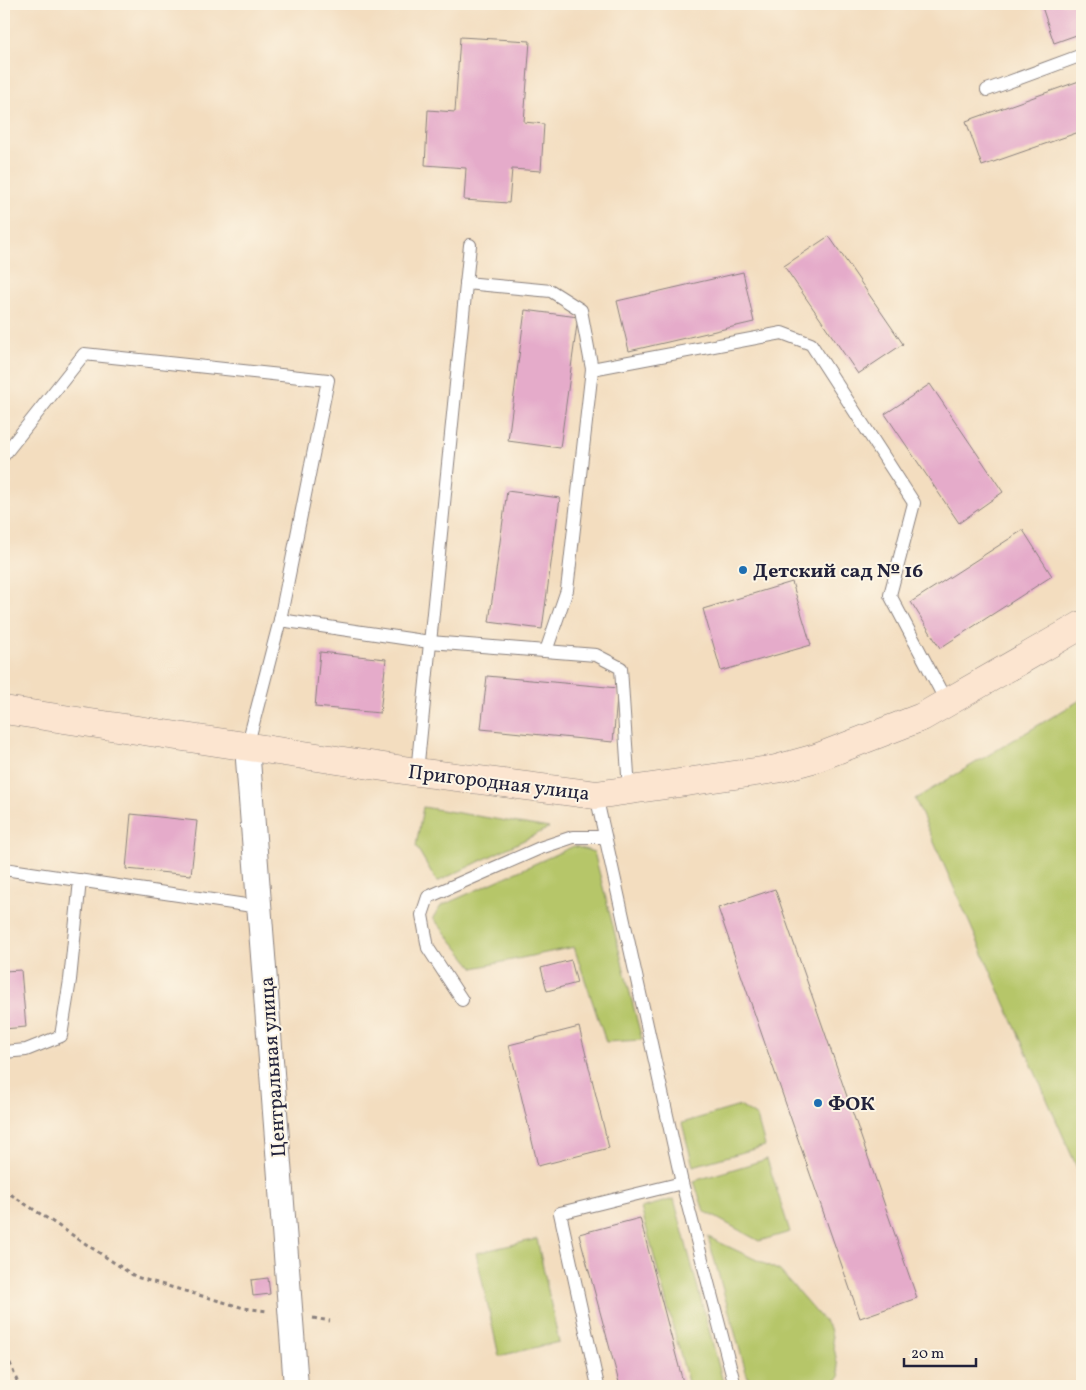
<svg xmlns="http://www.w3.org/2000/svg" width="1086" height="1390" font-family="Vollkorn,serif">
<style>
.green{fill:#b6c669;stroke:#6c7452}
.building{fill:#e5abca}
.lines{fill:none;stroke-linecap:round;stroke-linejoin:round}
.lane-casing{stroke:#8a807d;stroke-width:14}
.street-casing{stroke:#8a807d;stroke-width:26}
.secondary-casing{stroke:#8a807d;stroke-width:29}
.path{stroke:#8a807d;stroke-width:3;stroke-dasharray:4 4;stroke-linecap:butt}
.lane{stroke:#fff;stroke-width:12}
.street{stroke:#fff;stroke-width:24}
.secondary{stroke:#fce5d0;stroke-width:28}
.poi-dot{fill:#1f6fb2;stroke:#fcf5e5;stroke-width:2}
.labels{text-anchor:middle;stroke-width:4;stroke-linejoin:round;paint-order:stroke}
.poi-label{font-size:20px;font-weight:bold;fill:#22223b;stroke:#fcf5e5;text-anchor:start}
.street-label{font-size:20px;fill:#22223b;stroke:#fcf5e5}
</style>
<rect width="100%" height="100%" fill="#fcf5e5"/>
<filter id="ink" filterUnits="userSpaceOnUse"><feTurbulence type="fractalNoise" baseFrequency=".02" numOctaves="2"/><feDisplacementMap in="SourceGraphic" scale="10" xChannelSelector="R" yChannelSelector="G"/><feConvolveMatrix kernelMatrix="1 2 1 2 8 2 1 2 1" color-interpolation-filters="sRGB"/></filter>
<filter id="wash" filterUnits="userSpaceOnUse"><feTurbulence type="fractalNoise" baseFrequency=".0096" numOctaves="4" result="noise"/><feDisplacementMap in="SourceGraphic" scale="20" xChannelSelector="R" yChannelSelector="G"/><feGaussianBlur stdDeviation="1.12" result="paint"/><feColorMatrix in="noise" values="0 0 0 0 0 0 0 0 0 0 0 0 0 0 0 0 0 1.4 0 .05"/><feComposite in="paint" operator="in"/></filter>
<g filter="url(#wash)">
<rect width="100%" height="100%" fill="#f3ddbf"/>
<g class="green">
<path d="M1082,699v480l-167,-380z"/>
<path d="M423,807l126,21 -112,54 -21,-36z"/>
<path d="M574,846l20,6 48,188 -36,2 -32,-95 -100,21 -41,-50 8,-12z"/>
<path d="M740,1106l17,11 8,29 -72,20 -11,-43z"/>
<path d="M767,1159l23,73 -31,9 -55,-30 -10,-30z"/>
<path d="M674,1199l50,187h-35l-48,-178z"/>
<path d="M708,1237l72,34 50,57 10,49 -11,9h-79z"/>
<path d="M537,1239l22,103 -60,14 -23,-103z"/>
</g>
<g id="blocks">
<g class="building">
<path d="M1041,4h41v29l-28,10z"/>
<path d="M460,37l70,4 -6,81 20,2 -3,47 -29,-2 -3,34 -45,-3 2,-32 -41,-3 3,-55 27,2z"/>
<path d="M1082,80v51l-100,35 -16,-45z"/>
<path d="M829,236l74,108 -45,30 -74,-108z"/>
<path d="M743,272l11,50 -125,29 -12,-50z"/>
<path d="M525,310l53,7 -18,131 -52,-7z"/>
<path d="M930,384l73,108 -44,31 -74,-109z"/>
<path d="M507,491l53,7 -18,131 -53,-7z"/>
<path d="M1023,530l29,46 -112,72 -29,-46z"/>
<path d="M792,582l19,63 -90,26 -18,-62z"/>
<path d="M320,652l66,7 -6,54 -65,-6z"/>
<path d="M487,676l131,12 -5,54 -132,-13z"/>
<path d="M131,814l66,7 -6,54 -65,-6z"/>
<path d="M775,889l142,409 -57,20 -142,-410z"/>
<path d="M571,960l6,23 -30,8 -6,-23z"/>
<path d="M21,970l5,57 -22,2v-58z"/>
<path d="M579,1027l30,121 -71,18 -29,-121z"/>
<path d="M640,1218l44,168h-64l-41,-152z"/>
<path d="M268,1278l2,16 -17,2 -2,-16z"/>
</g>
</g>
</g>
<g filter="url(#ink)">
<use href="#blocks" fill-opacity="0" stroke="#8a807d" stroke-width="1"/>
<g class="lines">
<g class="lane-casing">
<g id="lane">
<path d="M987,90l95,-35"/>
<path d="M466,283l85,8 30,19 11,59"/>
<path d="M4,455l80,-101 244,26 -48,240"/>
<path d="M546,651l21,-61 25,-221 190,-36 29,11 103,159 -24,92 57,108"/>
<path d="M247,747l33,-127 150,22 166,13 25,13 8,122"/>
<path d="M417,772l53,-527"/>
<path d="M596,795l86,388 53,203"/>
<path d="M4,869l255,38"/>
<path d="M462,1000l-34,-52 -6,-33 6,-18 112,-49 33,-11h32"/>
<path d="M4,1052l22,-2 35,-14 9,-56 10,-100"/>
<path d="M598,1386l-38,-173 122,-30"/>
</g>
</g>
<g class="street-casing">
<path id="street" d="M247,747l49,639"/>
</g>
<g class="secondary-casing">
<path id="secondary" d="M4,710l413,62 179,23 180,-26 40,-11 106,-41 160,-92"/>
</g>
<g class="path">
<path d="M4,1190l132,87 108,31 23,3"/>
<path d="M313,1318l17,3"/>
<path d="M4,1348l15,38"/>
</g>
<use href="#lane" class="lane"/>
<use href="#street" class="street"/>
<use href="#secondary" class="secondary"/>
</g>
</g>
<g class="poi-dot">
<circle cx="743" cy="570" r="5"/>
<circle cx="818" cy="1103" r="5"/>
</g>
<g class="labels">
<g class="poi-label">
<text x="753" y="577">Детский сад № 16</text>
<text x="828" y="1110">ФОК</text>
</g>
<g class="street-label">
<text transform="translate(499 782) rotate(7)" y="7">Пригородная улица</text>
<text transform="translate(272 1067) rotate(-94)" y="7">Центральная улица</text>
</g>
</g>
<rect width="1086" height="1390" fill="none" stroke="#fcf5e5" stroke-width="20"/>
<path d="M904 1358v8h72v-8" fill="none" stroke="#22223b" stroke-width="2.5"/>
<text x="911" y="1358" font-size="15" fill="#22223b" stroke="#fcf5e5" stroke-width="4" paint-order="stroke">20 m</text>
</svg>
